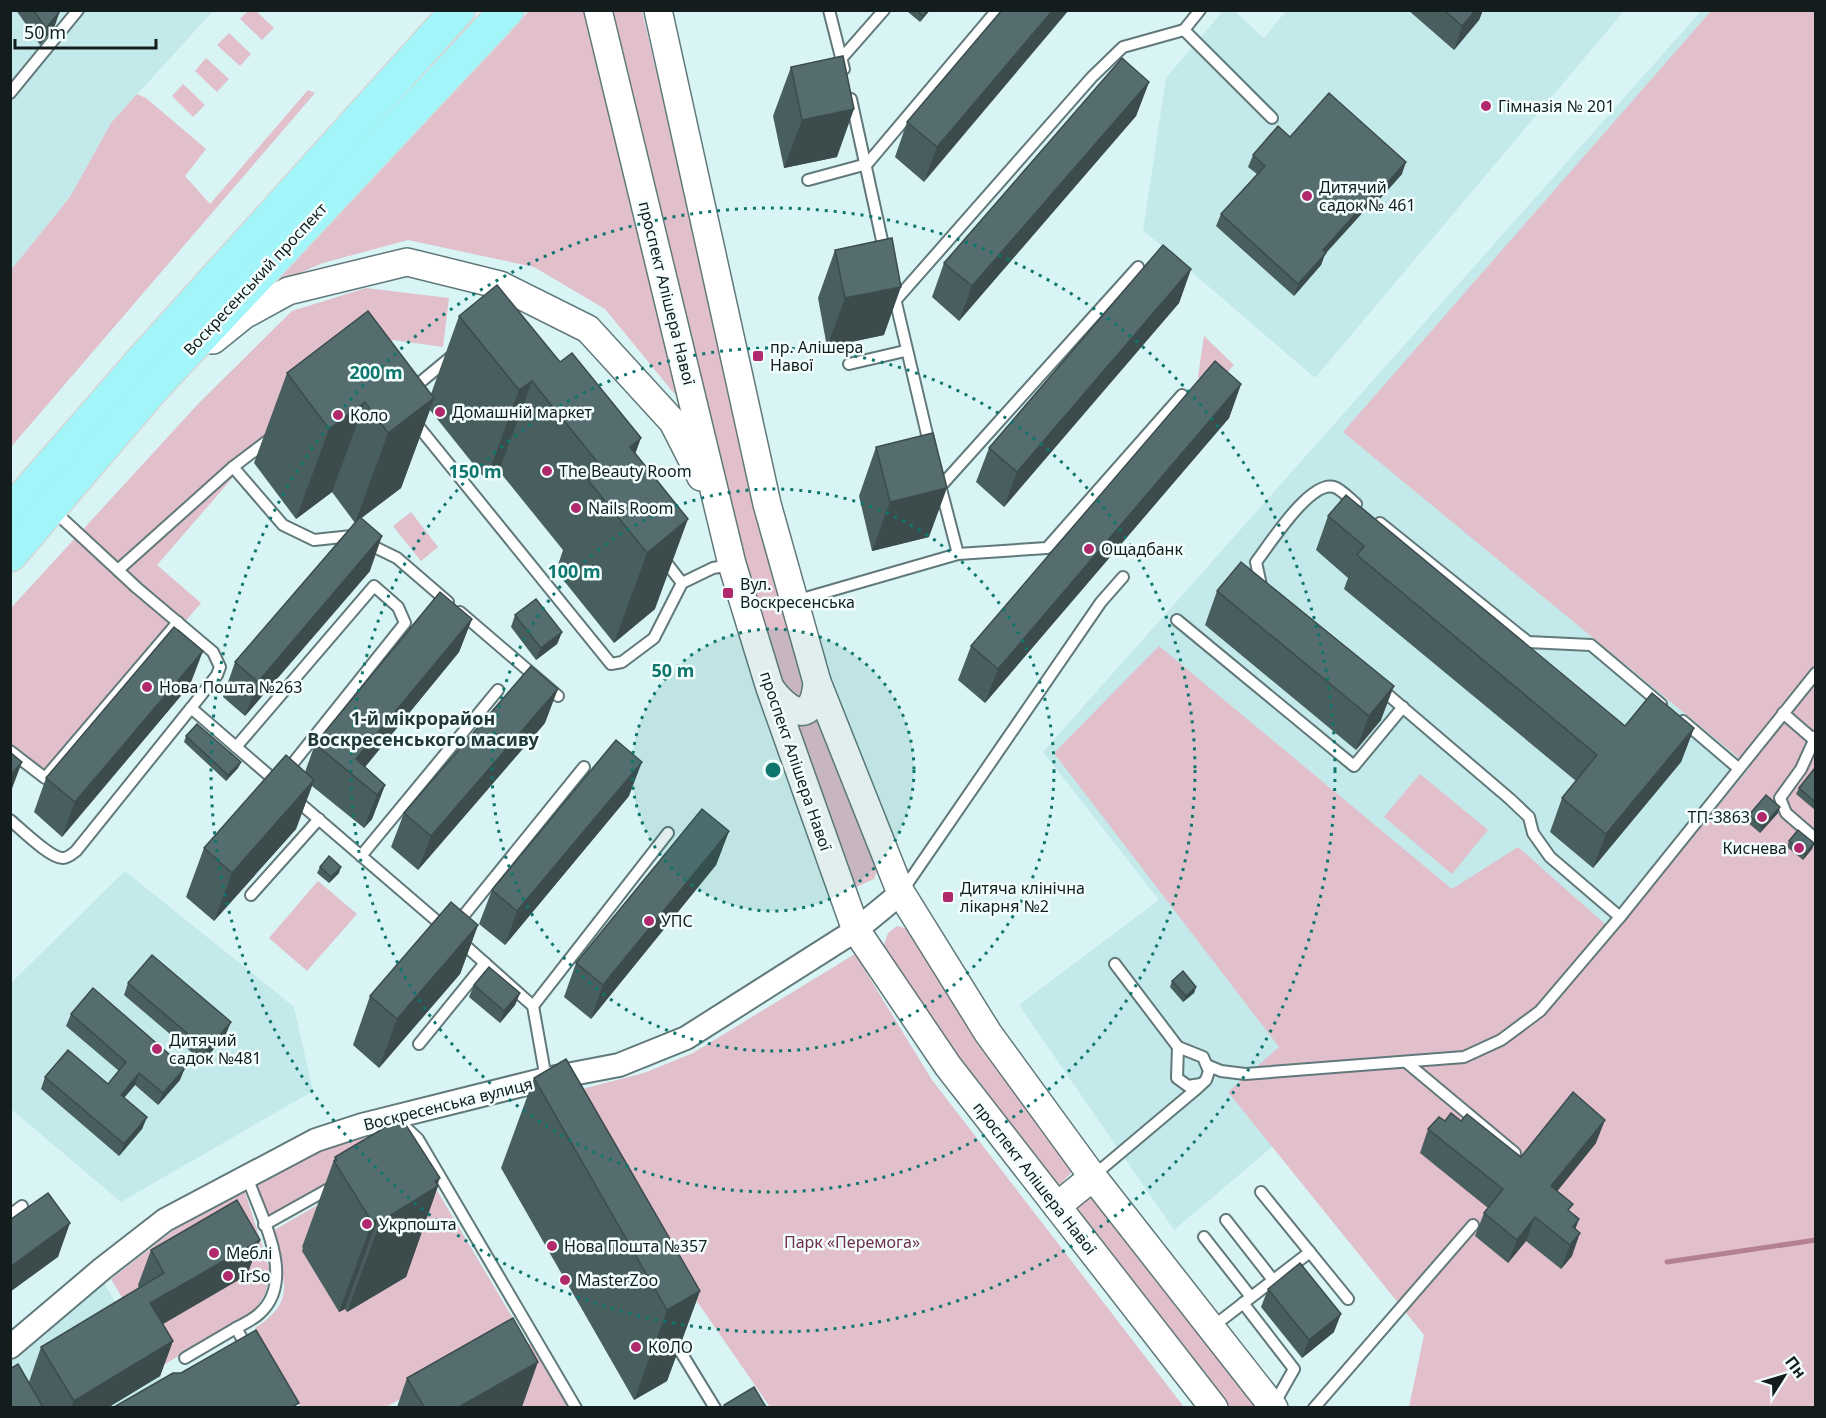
<svg xmlns="http://www.w3.org/2000/svg" width="1826" height="1418" font-family="'Noto Sans',sans-serif">
<style>
.built{fill:#c4e9ea}
.green{fill:#e1bfcb}
.lines{fill:none;stroke-linecap:round;stroke-linejoin:round}
.stream{stroke:#b48093;stroke-width:5}
.service-casing{stroke:#61797a;stroke-width:14}
.minor-casing{stroke:#61797a;stroke-width:26}
.tertiary-casing{stroke:#61797a;stroke-width:30}
.primary-casing{stroke:#d5d6d6;stroke-width:36}
.service{stroke:#fff;stroke-width:10}
.minor{stroke:#fff;stroke-width:22}
.tertiary{stroke:#fff;stroke-width:27}
.primary{stroke:#a2f5f8;stroke-width:33}
.wall{fill:#495e5f}
.shaded-wall{fill:#3c4c4d}
.building{fill:#556d6e;stroke:#3c4c4d;stroke-width:1.5}
.ring{fill:none;stroke:#0f766e;stroke-width:3;stroke-dasharray:3 6}
.poi-dot{fill:#b0296c;stroke:#f3fefe;stroke-width:2}
.labels{text-anchor:middle;stroke-width:5;stroke-linejoin:round;paint-order:stroke}
.poi-label{font-size:16px;fill:#141d1e;stroke:#f3fefe;text-anchor:start}
.street-label{font-size:16px;fill:#141d1e;stroke:#f3fefe}
.park-label{font-size:16px;fill:#6f2d4a;stroke:#f3fefe}
.neighbourhood-label{font-size:18px;font-weight:bold;fill:#22393a;stroke:#f3fefe}
.centre{fill:#0f766e;stroke:#f3fefe;stroke-width:3}
.ring-label{font-size:18px;text-anchor:middle;font-weight:bold;fill:#0f766e;stroke:#f3fefe;stroke-width:5;stroke-linejoin:round;paint-order:stroke}
</style>
<rect width="100%" height="100%" fill="#d9f4f5"/>
<g class="built">
<path d="M11,11h202l-102,112 -41,74 -59,73z"/>
<path d="M1223,11h11l30,27 22,-27h338l-309,367 -172,-148 23,-152z"/>
<path d="M1701,11h114v963l-465,107 -176,149 -155,-225 140,-105 -116,-148z"/>
<path d="M125,871l169,136 19,84 -192,111 -110,-93v-126z"/>
<path d="M102,1280l75,123 -7,5h-159v-47l79,-77z"/>
</g>
<g class="green">
<path d="M248,11h8l18,17 -12,12 -22,-21z"/>
<path d="M529,11h56l97,392 -77,-94 -71,-42 -126,-27 -85,23 -60,26z"/>
<path d="M611,11h31l66,280 170,577 -4,11 -18,8 -9,-9 -79,-214z"/>
<path d="M1711,11h104v1396h-406l15,-72 -196,-243 51,-45 -225,-294 105,-107 293,243 66,-42 97,86 135,-166 -407,-335z"/>
<path d="M229,33l22,21 -11,12 -23,-21z"/>
<path d="M206,58l23,21 -12,13 -22,-21z"/>
<path d="M183,84l22,21 -12,12 -21,-21z"/>
<path d="M308,90l7,3 -304,354v-177l59,-73 41,-74 26,-29 9,4 60,51 -21,27 25,28z"/>
<path d="M366,288l83,10 -6,49 -49,-7 -56,16 -181,209 44,38 -150,175 -40,-35v-135l187,-204 94,-93z"/>
<path d="M1204,336l30,29 -22,24 -14,-12z"/>
<path d="M411,512l27,35 -17,14 -28,-35z"/>
<path d="M1420,774l68,56 -36,44 -68,-57z"/>
<path d="M318,881l39,33 -50,57 -38,-33z"/>
<path d="M897,926l11,3 82,130 82,105 -1,9 -11,11 -12,-4 -111,-146 -53,-89 4,-12z"/>
<path d="M855,954l77,126 252,327h-414l-215,-311 89,-23 49,-20z"/>
<path d="M362,1135l13,22 -108,60 -11,-31 58,-33z"/>
<path d="M413,1150l108,182 -135,75 -85,1 -46,-80c48,-31 24,-54 16,-96z"/>
<path d="M245,1192l24,75v12l-4,15 -10,16 -93,56 -51,-87 63,-49z"/>
<path d="M1089,1197l11,5 160,205h-36l-147,-191v-10z"/>
<path d="M531,1343l37,64 -148,1z"/>
</g>
<g class="lines">
<path class="stream" d="M1667,1262l149,-22"/>
<g class="service-casing">
<g id="service">
<path d="M829,10l15,59"/>
<path d="M1184,30l16,-20"/>
<path d="M841,59l43,-49"/>
<path d="M10,93l68,-83"/>
<path d="M851,99l34,155"/>
<path d="M808,180l59,-16 130,-154"/>
<path d="M893,290l37,157"/>
<path d="M895,301l197,-224 31,-30 61,-17 88,88"/>
<path d="M849,364l56,-13"/>
<path d="M411,390l41,-34"/>
<path d="M414,421l197,243 11,-2 32,-24 28,-55 31,-15 18,-3"/>
<path d="M233,467l50,58 31,15 38,-4 45,22 51,44"/>
<path d="M940,485l18,69"/>
<path d="M940,487l198,-220"/>
<path d="M53,510l84,78 76,64 7,15 -3,8 -26,33 88,76"/>
<path d="M1380,523l148,119 63,3 70,59"/>
<path d="M662,557l20,26"/>
<path d="M118,570l115,-103 37,-28"/>
<path d="M1262,590l-6,-28c14,-18 54,-82 78,-75 7,2 16,12 22,17"/>
<path d="M795,601l163,-47 89,-6 135,-153"/>
<path d="M460,612l98,84"/>
<path d="M1177,620l177,146 49,-59"/>
<path d="M1380,688l130,111 19,18 4,16 17,24 70,60"/>
<path d="M1783,713l30,26"/>
<path d="M1683,721l55,47"/>
<path d="M1816,736l-15,33 -21,29 6,15 30,26"/>
<path d="M236,747l138,-161 24,21 7,16 -119,149"/>
<path d="M10,751l35,27 133,-156"/>
<path d="M295,799l150,129"/>
<path d="M10,820c11,9 41,39 53,38 5,0 9,-4 13,-7l115,-143"/>
<path d="M361,856l137,-166"/>
<path d="M903,890l198,-288 22,-25"/>
<path d="M251,895l68,-76"/>
<path d="M456,925l128,-158"/>
<path d="M459,940l74,66 13,73"/>
<path d="M533,1006l135,-173"/>
<path d="M419,1044l66,-81"/>
<path d="M1178,1047l-1,31 11,8 13,-2"/>
<path d="M1406,1062l109,91"/>
<path d="M1209,1066l12,5 24,3 219,-17 37,-17 39,-29 80,-94 196,-244"/>
<path d="M401,1123l17,16 158,269"/>
<path d="M247,1176c12,38 51,102 13,137 -6,6 -16,11 -24,15l12,21"/>
<path d="M1093,1176l101,-85 12,-11 3,-9 -6,-14 -25,-10 -63,-83"/>
<path d="M1261,1192l87,107"/>
<path d="M10,1215l12,-9"/>
<path d="M1226,1220l47,60"/>
<path d="M264,1225l68,-38"/>
<path d="M1204,1237l47,60"/>
<path d="M1243,1303l51,66 -21,37"/>
<path d="M1211,1328l99,-76"/>
<path d="M671,1336l44,72"/>
<path d="M185,1358l51,-30"/>
<path d="M1314,1408l159,-183"/>
</g>
</g>
<g class="minor-casing">
<path id="minor" d="M10,1347l92,-78 63,-49 151,-80 46,-15 184,-46 73,-14 67,-27 170,-108 45,-37"/>
</g>
<g class="tertiary-casing">
<g id="tertiary">
<path d="M598,10l134,554 38,124 86,242 92,136 266,342"/>
<path d="M658,10l109,494 50,178 84,211 87,140 105,144 181,231"/>
<path d="M213,340l31,-25 44,-24 119,-29 93,23 88,44 85,93 28,55"/>
<path d="M771,689c20,27 43,35 46,-7"/>
<path d="M1057,1206l36,-29"/>
</g>
</g>
<g class="primary-casing">
<g id="primary">
<path d="M10,513l131,-151 317,-352"/>
<path d="M10,555l141,-165 356,-380"/>
</g>
</g>
<use href="#service" class="service"/>
<use href="#minor" class="minor"/>
<use href="#tertiary" class="tertiary"/>
<use href="#primary" class="primary"/>
</g>
<g class="wall">
<path d="M16,10h43l-5,18 -14,17z"/>
<path d="M908,10h22l-10,12 -12,-10z"/>
<path d="M1002,10l-78,172 -29,-25 12,-35z"/>
<path d="M1408,10h75l-4,10 -25,30z"/>
<path d="M791,67l46,90 -53,11 -11,-52z"/>
<path d="M1149,82l-13,34 -177,205 -27,-24 12,-34z"/>
<path d="M1290,137l112,37 -25,28 -3,-2 -49,54 -4,11 -27,31 -78,-70 5,-12 36,-40 -9,-7 5,-12z"/>
<path d="M835,250l49,85 -57,12 -9,-49z"/>
<path d="M1191,269l-12,34 -175,204 -28,-25 13,-34z"/>
<path d="M459,316l176,138 20,155 -41,34 -58,-72 7,-21 -64,-79 -13,9 -56,-70 -29,78 -40,30 9,53 -125,145 -22,-19 12,-35 120,-139 -23,-31 -36,27 -42,-56 33,-90 144,21z"/>
<path d="M1241,384l-12,34 -244,285 -27,-23 13,-34z"/>
<path d="M876,447l53,90 -57,14 -13,-55z"/>
<path d="M1328,516l297,210 69,2 -13,34 -88,106 -43,-36 12,-34 14,-17 -232,-192 4,-11 -32,-28z"/>
<path d="M1217,591l164,129 -25,30 -151,-125z"/>
<path d="M515,615l47,17 -5,12 -21,16 -25,-33z"/>
<path d="M472,619l-13,33 -94,115 20,18 -13,34 -8,9 -52,-42 -16,43 -82,92 -28,-24 18,-49 101,-76 10,-28z"/>
<path d="M190,685l-128,152 -28,-25 12,-34z"/>
<path d="M545,723l-127,147 -27,-23 13,-34z"/>
<path d="M186,736l55,26 -3,6 -12,13 -42,-39z"/>
<path d="M1815,768v42l-19,-16 3,-6z"/>
<path d="M629,796l-124,149 -26,-21 13,-34z"/>
<path d="M1778,813l-18,20 -14,-12 3,-6z"/>
<path d="M729,831l-13,34 -125,154 -27,-22 12,-34z"/>
<path d="M1789,841l25,2 -2,6 -9,11 -16,-13z"/>
<path d="M320,867l19,6 -10,10 -12,-10z"/>
<path d="M478,925l-18,49 -81,94 -26,-23 17,-49z"/>
<path d="M1172,981l24,6 -2,6 -11,9 -13,-15z"/>
<path d="M128,983l98,51 -23,28 -79,-67z"/>
<path d="M474,985l46,8 -5,12 -15,18 -31,-26z"/>
<path d="M71,1014l109,66 -22,25 -23,-20 -11,13 23,19 -5,12 -23,27 -78,-67 4,-12 63,7 11,-13 -53,-45z"/>
<path d="M534,1078l166,213 -33,90 -33,19 -133,-232z"/>
<path d="M1445,1121h16l60,36 75,-14 -39,48 13,21 9,7 -4,10 -3,27 -11,13 -35,-28 -18,22 -33,-27 9,-23 4,-5 -68,-55 8,-24z"/>
<path d="M335,1157l102,27 1,2 -32,91 -59,35 -2,-3 -6,3 -37,-61 1,-3 -1,-1z"/>
<path d="M260,1240l-13,35 -84,49 10,17 -13,35 -51,31h-99l19,-25 12,-35 98,-59 -1,-3 13,-35z"/>
<path d="M1268,1289l66,43 -32,26 -41,-51z"/>
<path d="M407,1378l115,29h-125z"/>
</g>
<g class="shaded-wall">
<path d="M927,10h3l-10,12 3,-6z"/>
<path d="M1053,10h16l-145,172 13,-35z"/>
<path d="M1476,10h7l-4,10 -25,30 8,-24z"/>
<path d="M60,11l-6,17 -14,17 6,-17z"/>
<path d="M1149,82l-13,34 -177,205 13,-35z"/>
<path d="M854,109l-17,48 -53,11 18,-48z"/>
<path d="M1406,162l-4,12 -25,28 4,-12z"/>
<path d="M1379,188l-5,12 -49,54 -4,11 -27,31 4,-12 25,-34z"/>
<path d="M1191,269l-12,34 -175,204 13,-35z"/>
<path d="M901,287l-17,48 -57,12 18,-49z"/>
<path d="M532,381l-33,90 -13,9 33,-90z"/>
<path d="M1241,384l-12,34 -244,285 13,-34z"/>
<path d="M434,398l-33,90 -46,35 33,-90z"/>
<path d="M365,402l-33,90 -36,27 33,-90z"/>
<path d="M641,438l-27,74 16,-65z"/>
<path d="M947,488l-18,49 -57,14 18,-49z"/>
<path d="M688,519l-33,90 -41,34 33,-90z"/>
<path d="M382,536l-12,35 -125,145 13,-34z"/>
<path d="M472,619l-13,33 -103,126v-19z"/>
<path d="M562,632l-5,12 -21,16 5,-12z"/>
<path d="M203,651l-13,34 -128,152 13,-35z"/>
<path d="M1394,686l-13,34 -25,30 13,-34z"/>
<path d="M558,689l-13,34 -127,147 13,-34z"/>
<path d="M1694,728l-13,34 -88,106 13,-34z"/>
<path d="M22,762l-12,32v-18z"/>
<path d="M241,762l-3,6 -12,13 2,-6z"/>
<path d="M642,762l-13,34 -124,149 12,-34z"/>
<path d="M314,780l-18,49 -82,92 18,-48z"/>
<path d="M385,785l-13,34 -8,9 13,-33z"/>
<path d="M1780,807l-2,6 -18,20 2,-6z"/>
<path d="M729,831l-13,34 -125,154 12,-34z"/>
<path d="M1814,843l-2,6 -9,11 2,-6z"/>
<path d="M341,867l-2,6 -10,10 2,-6z"/>
<path d="M478,925l-18,49 -81,94 18,-49z"/>
<path d="M1196,987l-2,6 -11,9 3,-6z"/>
<path d="M520,993l-5,12 -15,18 4,-12z"/>
<path d="M231,1022l-5,12 -23,28 4,-12z"/>
<path d="M185,1068l-5,12 -22,25 5,-12z"/>
<path d="M139,1073l-4,12 -19,22 5,-12z"/>
<path d="M147,1117l-5,12 -23,27 5,-12z"/>
<path d="M1605,1120l-9,23 -53,66 8,-23z"/>
<path d="M440,1178l-4,10 2,-2 -32,91 -59,35 33,-90z"/>
<path d="M1535,1217l-9,24 -18,22 9,-23z"/>
<path d="M378,1218l-33,91 -6,3 33,-90z"/>
<path d="M1579,1219l-9,24 3,-16z"/>
<path d="M70,1223l-12,34 -48,35v-25z"/>
<path d="M1580,1233l-8,23 -11,13 9,-24z"/>
<path d="M260,1240l-13,35 -110,64 13,-36z"/>
<path d="M700,1291l-33,90 -33,19 33,-90z"/>
<path d="M1341,1314l-7,18 -32,26 7,-18z"/>
<path d="M173,1341l-13,35 -51,31h-38l3,-6z"/>
<path d="M538,1362l-16,45h-63z"/>
</g>
<g class="building">
<path d="M33,10h26l1,1 -14,17z"/>
<path d="M916,10h11l-4,6z"/>
<path d="M1002,10h51l-116,137 -30,-25z"/>
<path d="M1444,10h32l-14,16z"/>
<path d="M843,56l11,53 -52,11 -11,-53z"/>
<path d="M1122,58l27,24 -177,204 -28,-23z"/>
<path d="M1329,93l77,69 -25,28 -2,-2 -56,62 3,3 -28,31 -77,-70 44,-48 -12,-11 25,-29 12,11z"/>
<path d="M892,238l9,49 -56,11 -10,-48z"/>
<path d="M1163,245l28,24 -174,203 -28,-24z"/>
<path d="M497,285l63,77 12,-9 69,85 -11,9 58,72 -41,34 -59,-73 15,-11 -71,-88 -13,9 -60,-74z"/>
<path d="M368,311l66,87 -46,35 -23,-31 -36,27 -42,-56z"/>
<path d="M1215,361l26,23 -243,285 -27,-23z"/>
<path d="M933,433l14,55 -57,14 -14,-55z"/>
<path d="M1346,495l279,231 27,-33 42,35 -88,106 -44,-36 35,-43 -240,-200 7,-9 -36,-30z"/>
<path d="M360,517l22,19 -124,146 -23,-20z"/>
<path d="M1241,562l153,124 -25,30 -152,-125z"/>
<path d="M440,592l32,27 -116,140 29,26 -8,10 -62,-51z"/>
<path d="M536,599l26,33 -21,16 -26,-33z"/>
<path d="M174,627l29,24 -128,151 -29,-24z"/>
<path d="M531,666l27,23 -127,147 -27,-23z"/>
<path d="M197,724l44,38 -13,13 -42,-39z"/>
<path d="M616,740l26,22 -125,149 -25,-21z"/>
<path d="M10,752l12,10 -12,14z"/>
<path d="M286,755l28,25 -82,93 -28,-25z"/>
<path d="M1815,768v34l-16,-14z"/>
<path d="M1766,795l14,12 -18,20 -13,-12z"/>
<path d="M702,809l27,22 -126,154 -27,-22z"/>
<path d="M1798,830l16,13 -9,11 -16,-13z"/>
<path d="M329,856l12,11 -10,10 -11,-10z"/>
<path d="M451,902l27,23 -81,94 -27,-23z"/>
<path d="M152,955l79,67 -24,28 -79,-67z"/>
<path d="M489,967l31,26 -16,18 -30,-26z"/>
<path d="M1183,971l13,16 -10,9 -14,-15z"/>
<path d="M93,988l92,80 -22,25 -24,-20 -18,22 26,22 -23,27 -79,-67 23,-27 40,34 18,-22 -55,-48z"/>
<path d="M566,1059l134,232 -33,19 -133,-232z"/>
<path d="M1573,1092l32,28 -54,66 22,18 -5,6 11,9 -6,8 7,6 -10,12 -35,-28 -18,23 -33,-27 19,-24 -75,-60 11,-12 6,4 6,-8 10,8 6,-7 54,43z"/>
<path d="M399,1119l4,8 3,-2 34,53 -5,3 3,5 -58,36 -2,-4 -6,4 -38,-61 3,-1 -2,-3z"/>
<path d="M48,1193l22,30 -60,44v-47z"/>
<path d="M237,1200l23,40 -110,63 23,38 -99,60 -33,-54 123,-74 -13,-23z"/>
<path d="M1300,1263l41,51 -32,26 -41,-51z"/>
<path d="M513,1318l25,44 -79,45h-35l-17,-29z"/>
<path d="M256,1330l43,73 -7,4h-178l59,-34h8z"/>
<path d="M18,1364l25,43h-33v-38z"/>
<path d="M754,1387l12,20h-41l-1,-2z"/>
</g>
<circle cx="773" cy="770" r="141" fill="#0f766e" fill-opacity=".12"/>
<g class="ring">
<circle cx="773" cy="770" r="141"/>
<circle cx="773" cy="770" r="281"/>
<circle cx="773" cy="770" r="422"/>
<circle cx="773" cy="770" r="562"/>
</g>
<g class="poi-dot">
<circle cx="1486" cy="106" r="6"/>
<circle cx="1307" cy="196" r="6"/>
<rect x="752" y="350" width="12" height="12" rx="3"/>
<circle cx="440" cy="412" r="6"/>
<circle cx="338" cy="415" r="6"/>
<circle cx="547" cy="471" r="6"/>
<circle cx="576" cy="508" r="6"/>
<circle cx="1089" cy="549" r="6"/>
<rect x="722" y="587" width="12" height="12" rx="3"/>
<circle cx="147" cy="687" r="6"/>
<circle cx="1762" cy="817" r="6"/>
<circle cx="1799" cy="848" r="6"/>
<rect x="942" y="891" width="12" height="12" rx="3"/>
<circle cx="649" cy="921" r="6"/>
<circle cx="157" cy="1049" r="6"/>
<circle cx="367" cy="1224" r="6"/>
<circle cx="552" cy="1246" r="6"/>
<circle cx="214" cy="1253" r="6"/>
<circle cx="228" cy="1276" r="6"/>
<circle cx="565" cy="1280" r="6"/>
<circle cx="636" cy="1347" r="6"/>
</g>
<g class="labels">
<g class="poi-label">
<text x="1498" y="112">Гімназія № 201</text>
<text x="1319" y="193">Дитячий<tspan x="1319" dy="18">садок № 461</tspan></text>
<text x="770" y="353">пр. Алішера<tspan x="770" dy="18">Навої</tspan></text>
<text x="452" y="418">Домашній маркет</text>
<text x="350" y="421">Коло</text>
<text x="559" y="477">The Beauty Room</text>
<text x="588" y="514">Nails Room</text>
<text x="1101" y="555">Ощадбанк</text>
<text x="740" y="590">Вул.<tspan x="740" dy="18">Воскресенська</tspan></text>
<text x="159" y="693">Нова Пошта №263</text>
<text x="1750" y="823" text-anchor="end">ТП-3863</text>
<text x="1787" y="854" text-anchor="end">Киснева</text>
<text x="960" y="894">Дитяча клінічна<tspan x="960" dy="18">лікарня №2</tspan></text>
<text x="661" y="927">УПС</text>
<text x="169" y="1046">Дитячий<tspan x="169" dy="18">садок №481</tspan></text>
<text x="379" y="1230">Укрпошта</text>
<text x="564" y="1252">Нова Пошта №357</text>
<text x="226" y="1259">Меблі</text>
<text x="240" y="1282">IrSo</text>
<text x="577" y="1286">MasterZoo</text>
<text x="648" y="1353">КОЛО</text>
</g>
<g class="street-label">
<text transform="translate(255 279) rotate(-47)" y="6">Воскресенський проспект</text>
<text transform="translate(667 293) rotate(76)" y="6">проспект Алішера Навої</text>
<text transform="translate(796 761) rotate(71)" y="6">проспект Алішера Навої</text>
<text transform="translate(448 1104) rotate(-14)" y="6">Воскресенська вулиця</text>
<text transform="translate(1035 1178) rotate(52)" y="6">проспект Алішера Навої</text>
</g>
<g class="park-label">
<text x="852" y="1248">Парк «Перемога»</text>
</g>
<g class="neighbourhood-label">
<text x="423" y="725">1-й мікрорайон<tspan x="423" dy="21">Воскресенського масиву</tspan></text>
</g>
</g>
<circle cx="773" cy="770" r="9" class="centre"/>
<g class="ring-label">
<text x="376" y="379">200 m</text>
<text x="475" y="478">150 m</text>
<text x="574" y="578">100 m</text>
<text x="673" y="677">50 m</text>
</g>
<rect width="1826" height="1418" fill="none" stroke="#141d1e" stroke-width="24"/>
<g transform="translate(1784 1376) rotate(53)" stroke="#f3fefe" stroke-width="4.5" paint-order="stroke">
<path d="M0-4.5L10 22L0 15L-10 22Z" fill="#141d1e"/>
<text y="-9" font-size="16" font-weight="bold" text-anchor="middle" fill="#141d1e">Пн</text>
</g>
<path d="M15 39v9h141v-9" fill="none" stroke="#141d1e" stroke-width="3"/>
<text x="24" y="39" font-size="18" fill="#141d1e" stroke="#f3fefe" stroke-width="4.5" paint-order="stroke">50 m</text>
</svg>
